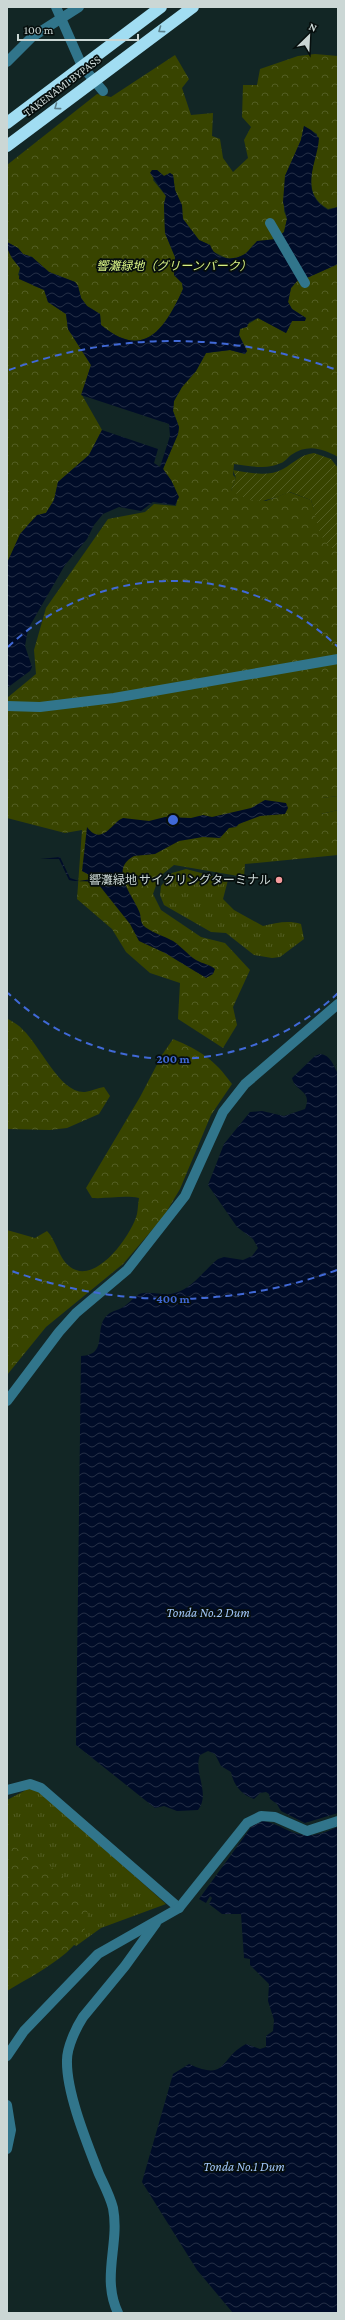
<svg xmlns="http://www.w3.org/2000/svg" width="345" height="2320" font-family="'Crimson Pro','Noto Sans JP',serif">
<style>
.grass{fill:url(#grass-tufts)}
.forest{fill:url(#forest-crowns)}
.garden{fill:url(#garden-furrows)}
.water{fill:url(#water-waves)}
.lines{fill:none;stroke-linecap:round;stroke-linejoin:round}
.minor{stroke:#31758b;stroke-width:10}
.highway{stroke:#a1ddf2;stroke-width:12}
.oneway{stroke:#5b808b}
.ring{fill:none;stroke:#4069d7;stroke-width:2;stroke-dasharray:7 5}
.poi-dot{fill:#f59b9d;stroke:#060e0d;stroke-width:1.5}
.labels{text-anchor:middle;stroke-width:3.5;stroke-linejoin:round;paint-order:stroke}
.street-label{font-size:12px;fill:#cbd7d5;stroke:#060e0d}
.park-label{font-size:12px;font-style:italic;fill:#d7f184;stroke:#060e0d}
.poi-label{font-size:12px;fill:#cbd7d5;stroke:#060e0d;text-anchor:end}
.water-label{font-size:13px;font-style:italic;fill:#a0c5f8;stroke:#060e0d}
.centre{fill:#4069d7;stroke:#060e0d;stroke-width:2}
.ring-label{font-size:12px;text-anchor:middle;font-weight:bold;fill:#4069d7;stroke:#060e0d;stroke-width:3.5;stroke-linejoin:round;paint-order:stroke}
</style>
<defs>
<pattern id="grass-tufts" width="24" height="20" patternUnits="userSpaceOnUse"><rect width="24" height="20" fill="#384400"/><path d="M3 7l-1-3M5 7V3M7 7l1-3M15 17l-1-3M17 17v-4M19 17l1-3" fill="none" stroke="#535e24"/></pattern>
<pattern id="forest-crowns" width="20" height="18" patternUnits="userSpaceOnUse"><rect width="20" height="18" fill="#384400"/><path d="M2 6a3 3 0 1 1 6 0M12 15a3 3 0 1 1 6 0" fill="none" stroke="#535e24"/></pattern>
<pattern id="garden-furrows" width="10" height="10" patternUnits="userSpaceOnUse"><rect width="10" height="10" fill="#384400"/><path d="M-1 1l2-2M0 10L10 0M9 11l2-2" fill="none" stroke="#535e24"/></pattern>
<pattern id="water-waves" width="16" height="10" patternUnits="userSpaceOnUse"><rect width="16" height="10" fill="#000c28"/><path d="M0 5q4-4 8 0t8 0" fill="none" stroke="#242f46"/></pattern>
</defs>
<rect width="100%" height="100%" fill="#122625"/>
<g class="grass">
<path d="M338,796v14l-17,4v-16z"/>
<path d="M186,869l42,11 -5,19 11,11 29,16c13,-3 25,-6 38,-2l3,15 -24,18 -8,1 -18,-3 -28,-22 -15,-1 -47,-27 -4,-10 1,-9 11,-13z"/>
<path d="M28,1787l9,2 129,115 -65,24 -25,18 -32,-20 -37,-49v-77l17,-9z"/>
</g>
<g class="forest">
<path d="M315,54l23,2v151l-10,2c-31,-17 -9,-49 -11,-75l-13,-8 -3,14 -16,36 -1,35 3,8 -3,13 -8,7 -23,6 -6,8 -10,5 -9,1 -16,-8 -2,-6 -11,-5 -16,-21 -5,-22 -3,-7 -2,-15 -3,-2 -6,3 -7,-6 -4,10 13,16 -2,8 1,29 10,24 -1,18 8,8 1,6c-18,40 -39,72 -82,36l-1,-11 -13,-8 -6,-8 -3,-12 -3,-4 -26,-10 -17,-15 -9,-3 -5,-6 -11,-6v-77l90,-71 14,3 64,-42 14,24 -7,9 9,27 22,-2 -1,23 8,3 3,19 10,14 15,-14 -4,-18 7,-13 -9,-10 1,-32h14l3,-16 38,-13z"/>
<path d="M7,248l13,20 -2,7 16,11 11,4 3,12 18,12 2,15 23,36 -9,30 20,35 -13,25 -31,27 -4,18 -8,13c-21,5 -30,33 -39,50z"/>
<path d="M338,264v193c-16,-9 -31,-13 -47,-2 -3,2 -6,7 -10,8 -13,7 -33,3 -47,1l-1,11 3,3 -5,12 35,11 23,-9 22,8 3,10 24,41v245l-16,2 -1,16 17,-4v45l-93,9 -1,13 -70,-12 -15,12 -6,17 8,16 40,27 24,6 25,27 -17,37 4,18 -14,23 -45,-29 2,-36 -30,-10 -24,-21 -14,-23 -35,-30 5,-69 -17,3 -58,-15v-120l29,-24 -2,-24 12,-42 62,-89 37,-7 9,-8 22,2c4,-14 -5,-26 -13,-37l15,-35 1,-7 -6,-16 1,-10 8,-14 14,-16 10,-18 24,-3 15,4 2,-3 -8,-16 1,-6 18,-11 28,15 6,-12 14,-3 -14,-9 -4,-7 3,-14 7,-8 11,-3z"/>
<path d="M8,1019c5,3 11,6 15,11 17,15 37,64 62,62 6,-1 13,-4 19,-5l6,9 -11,18 -32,14 -17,2 -43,-1z"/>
<path d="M173,1039c28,12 41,20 59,45l-21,31 -31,74 -16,27 -41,48 -77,63 -39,48v-145l28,8 12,-7c11,11 12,33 29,39 24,9 56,-36 61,-56 1,-5 1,-11 2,-16 -16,-3 -31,1 -47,0l-6,-10 54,-91 22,-42z"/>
<path d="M7,1844c43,18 118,59 59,109 -18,15 -39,26 -59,38z"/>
</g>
<path class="garden" d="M314,453l17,6 7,9v83c-21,-8 -21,-33 -27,-51l-21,-8c-26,10 -35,14 -59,-2l5,-12 -3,-8c16,3 36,7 50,-1 12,-7 17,-14 31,-16z"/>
<g class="water">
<path d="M304,126l7,4 8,8c-1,24 -22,54 9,72l10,-3v57l-29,13 -11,3 -7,8 -3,14 4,7 14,9 -1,3h-13l-6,12 -28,-15 -9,4 -2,5 -7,2 -1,6 8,16 -2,3 -15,-4 -24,3 -10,18 -14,16 -8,14 -1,10 6,16 -1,7 -15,35 8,11 8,17 -4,8 -22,-3 -12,9 -22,-4 -16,7 -9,11 -7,14 -22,26 -37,64 -3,17 7,21 -2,4 -23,17v-125l13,-29 17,-19 9,-2 8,-13 4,-18 31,-27 13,-25 56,19 -4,14 6,4 10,-31 -1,-12 -88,-29 10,-30 -23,-36 -2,-15 -18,-12 -4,-12 -25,-11 1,-11c-7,-8 -13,-15 -13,-26l11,6 5,6 9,3 17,15 26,10 3,4 3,12 6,8 13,8 1,11c43,36 64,4 82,-36l-1,-6 -8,-8 1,-18 -10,-24 -1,-29 2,-8 -16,-23 2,-3h5l7,6 6,-3 3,2 2,15 7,15 1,14 16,21 11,5c5,15 24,17 36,8 4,-3 7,-8 11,-12l19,-2 8,-7 3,-13 -4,-17 2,-26 16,-36z"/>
<path d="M265,800l21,3 2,5 -3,6 -25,2 -21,8 -3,3 -7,1 -9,10 -17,-1 -24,4 -24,13 -21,2c-25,13 -2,38 5,55 3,6 0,11 6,16 8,6 19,9 28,14 8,5 15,14 23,19 7,4 13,4 19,9l-2,5 -7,4 -41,-25 -26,-12 -9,-17 -31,-39c-9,-6 -20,-2 -30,-5l-10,-21h-19l20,-2 10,21 9,3 13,-2 -3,-4 -7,-4 5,-44c15,20 25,-5 36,-9l26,3 16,-4 26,1 12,-3 9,2 39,-9z"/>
<path d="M320,1054c11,1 13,11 18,20v739l-33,10 -24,-12 -4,-7 -7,-5 -1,-5 -3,-2 -6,1 -6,6c-13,-5 -20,-13 -23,-27l-10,-6 -6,-12 -7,-3 -8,4c-7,17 11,39 -2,55l-21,1 -13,-5 -9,2 -79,-63 5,-389c30,-1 10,-31 29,-43 5,-3 12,-4 16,-8 7,-5 9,-11 18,-12 10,-1 21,3 31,0 17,-4 30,-24 43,-34l6,-2 19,3 9,-4 6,-8 -5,-9 -16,-12 -29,-42 16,-41 26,-32 12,-1 22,5 21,-7c8,-19 -10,-17 -13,-31l23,-22z"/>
<path d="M263,1821c15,2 27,13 41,14 12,2 24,-4 34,-8v486h-105l-36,-43 -55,-88 31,-108 16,-10c39,18 30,-6 57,-20l14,5 6,-2v-11l7,-5 1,-11 -6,-19 1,-17 -19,-19v-6l-6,-1 -3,-44h-19l-13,-10 3,-6 -2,-2 -4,7 -7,-4 53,-73z"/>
</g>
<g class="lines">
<g class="minor">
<path d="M56,7l26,59 21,25"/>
<path d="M7,62l25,-25 47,-30"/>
<path d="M270,223l35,60"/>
<path d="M7,706l33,1 74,-9 224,-39"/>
<path d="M7,1401l52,-69 17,-19 51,-43 58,-74 38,-84 22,-28 93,-80"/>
<path d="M7,1790l23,-6 11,4 138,120"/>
<path d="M7,2056l17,-25 74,-77 81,-46 68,-85 14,-7 14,1 32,14 31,-10"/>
<path d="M7,2105l4,25 -4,19"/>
<path d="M118,2313c-17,-36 2,-69 -5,-105 -3,-12 -9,-23 -14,-34 -12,-31 -33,-82 -32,-114 0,-13 9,-32 16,-43l42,-51 31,-43"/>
</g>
<g class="highway">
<path d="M7,123l154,-116"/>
<path d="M7,146l186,-139"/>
</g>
</g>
<defs><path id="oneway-chevron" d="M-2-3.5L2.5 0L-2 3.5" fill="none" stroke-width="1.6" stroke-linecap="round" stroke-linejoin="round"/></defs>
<g class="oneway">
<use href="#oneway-chevron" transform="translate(161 30) rotate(144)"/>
<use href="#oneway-chevron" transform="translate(57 107) rotate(144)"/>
</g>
<g class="ring">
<path d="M338 993A239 239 0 0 1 8 993M8 647A239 239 0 0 1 338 647"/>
<path d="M337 1270A479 479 0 0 1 9 1270M9 370A479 479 0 0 1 337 370"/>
</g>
<circle class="poi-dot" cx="279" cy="880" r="4"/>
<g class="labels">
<g class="street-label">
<text transform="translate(62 86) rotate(-37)" y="4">TAKENAMI BYPASS</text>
</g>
<g class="park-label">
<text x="174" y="270">響灘緑地（グリーンパーク）</text>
</g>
<g class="poi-label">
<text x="271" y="884">響灘緑地 サイクリングターミナル</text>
</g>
<g class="water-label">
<text x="208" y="1617">Tonda No.2 Dum</text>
<text x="244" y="2171">Tonda No.1 Dum</text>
</g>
</g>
<circle cx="173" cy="820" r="6" class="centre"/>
<g class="ring-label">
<text x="173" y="1063">200 m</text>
<text x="173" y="1303">400 m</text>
</g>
<rect width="345" height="2320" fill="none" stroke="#cbd7d5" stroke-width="16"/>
<g transform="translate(309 36) rotate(24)" stroke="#060e0d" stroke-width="3" paint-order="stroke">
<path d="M0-3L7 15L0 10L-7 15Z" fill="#cbd7d5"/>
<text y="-6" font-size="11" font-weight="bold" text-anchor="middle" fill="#cbd7d5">N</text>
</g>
<path d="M18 34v6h120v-6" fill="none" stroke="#cbd7d5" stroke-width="2"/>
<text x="24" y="34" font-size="12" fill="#cbd7d5" stroke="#060e0d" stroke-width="3" paint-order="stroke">100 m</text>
</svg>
